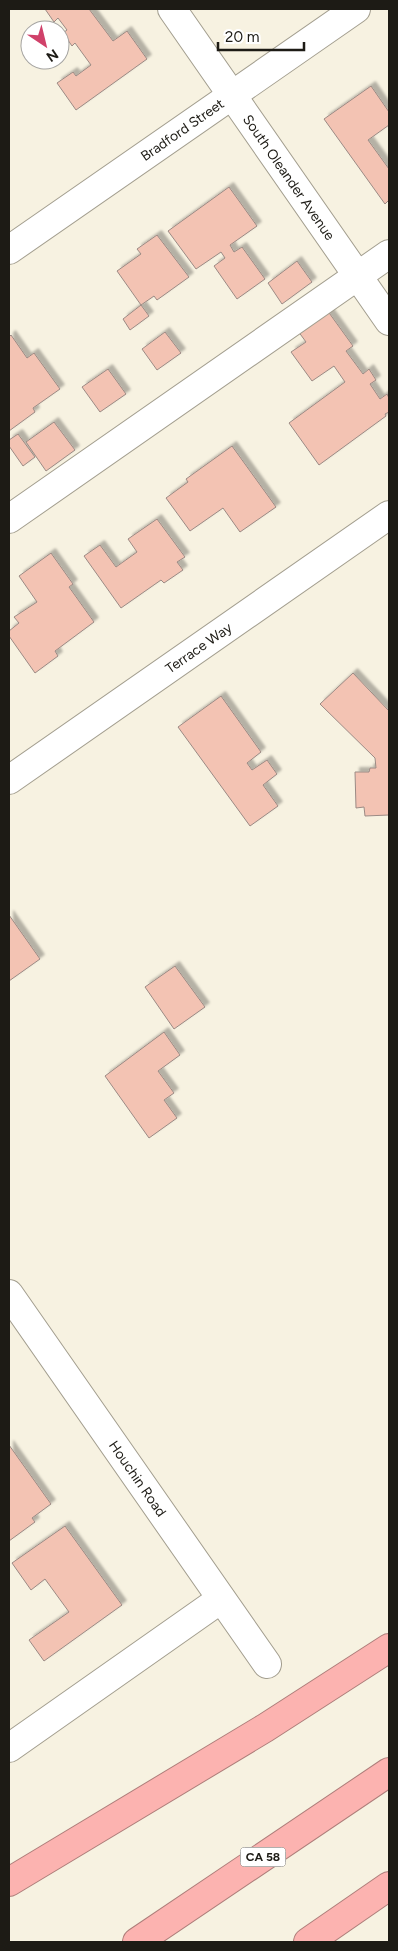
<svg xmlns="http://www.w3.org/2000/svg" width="398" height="1951" font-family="Figtree,sans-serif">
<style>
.building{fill:#f3c3b3;stroke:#9b8a84;filter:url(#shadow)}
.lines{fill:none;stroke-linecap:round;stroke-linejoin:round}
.minor-casing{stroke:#a39e8f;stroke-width:30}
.highway-casing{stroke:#ae7e7a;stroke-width:30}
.minor{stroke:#fff;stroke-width:28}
.highway{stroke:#fcb3b0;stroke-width:28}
.labels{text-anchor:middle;stroke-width:4.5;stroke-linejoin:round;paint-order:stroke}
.shield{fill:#fff;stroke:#615f5b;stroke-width:1}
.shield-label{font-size:12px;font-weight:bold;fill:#1d1b15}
.street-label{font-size:14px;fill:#1d1b15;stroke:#fff}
</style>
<defs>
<filter id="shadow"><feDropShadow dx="4.5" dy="-4.5" stdDeviation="1" flood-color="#0004"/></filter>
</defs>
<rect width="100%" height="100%" fill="#f7f2e1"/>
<g class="building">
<path d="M45,9h44l24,32 14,-10 20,28 -71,51 -19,-27 16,-11 3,4 15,-11 -16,-22 -3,3 -9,-13 4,-3 -9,-12 -4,4z"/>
<path d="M371,86l18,26v13l-21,15 21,29v31l-4,4 -61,-85z"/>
<path d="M229,187l28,39 -27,19 4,7 8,-5 23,32 -28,20 -23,-33 11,-8 -4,-6 -25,17 -28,-38z"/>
<path d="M157,235l32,42 -32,23 -3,-4 -13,9 -24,-34 24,-17 -4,-5z"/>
<path d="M297,261l15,21 -30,22 -14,-21z"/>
<path d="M141,305l8,11 -19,14 -7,-11z"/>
<path d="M327,310l26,36 -7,5 17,23 6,-5 7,11 -6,4 10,15 7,-5 2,4v14l-4,2 1,2 -67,49 -30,-42 56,-41 -11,-16 -22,15 -21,-29 15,-10 -8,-11z"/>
<path d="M165,332l16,21 -24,17 -15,-21z"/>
<path d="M11,335l16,23 7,-5 26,36 -27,19 2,4 -26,19v-94z"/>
<path d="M108,369l18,25 -26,18 -18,-25z"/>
<path d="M54,422l21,28 -29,21 -20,-29z"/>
<path d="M18,434l17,23 -12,9 -14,-20v-6z"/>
<path d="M232,446l44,61 -36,25 -17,-24 -33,23 -24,-33 22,-16 -2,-3z"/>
<path d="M157,519l28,38 -8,5 6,8 -19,13 -3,-3 -40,28 -37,-52 16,-11 16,22 21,-15 -9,-13z"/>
<path d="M51,553l22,31 -4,3 25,35 -39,29 3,5 -23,17 -26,-37v-5l10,-8 -5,-6 23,-15 -18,-26z"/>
<path d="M353,673l36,38v104l-24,1 -1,-9 -8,1 -1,-36h14l1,-4h6l-1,-10 -55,-54z"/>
<path d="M221,696l40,56 -14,11 5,7 15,-10 10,14 -14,11 15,21 -28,20 -72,-99z"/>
<path d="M9,915l31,44 -31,22z"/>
<path d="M175,966l30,41 -31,22 -29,-42z"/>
<path d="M164,1032l16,23 -22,16 16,22 -10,7 13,18 -28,20 -44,-62z"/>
<path d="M9,1445l42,59 -19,14 3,4 -26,19z"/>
<path d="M65,1526l57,79 -78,56 -15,-21 40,-28 -24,-33 -14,11 -19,-27z"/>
</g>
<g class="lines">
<g class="minor-casing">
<g id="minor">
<path id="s1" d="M172,9l217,312"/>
<path id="s2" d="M9,250l347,-241"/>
<path d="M9,519l380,-265"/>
<path id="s3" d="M9,780l380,-265"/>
<path id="s4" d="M9,1294l258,370"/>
<path d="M9,1748l212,-149"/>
</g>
</g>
<g class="highway-casing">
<g id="highway">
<path d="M9,1882l256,-154 124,-80"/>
<path d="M137,1942l252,-170"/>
<path d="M308,1942l81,-56"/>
</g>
</g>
<use href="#minor" class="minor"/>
<use href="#highway" class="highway"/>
</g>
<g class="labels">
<rect class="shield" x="240.5" y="1847.5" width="45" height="19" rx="4"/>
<g class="shield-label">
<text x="263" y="1861">CA 58</text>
</g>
<g class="street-label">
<text dy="5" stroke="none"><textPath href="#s2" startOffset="211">Bradford Street</textPath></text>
<text dy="5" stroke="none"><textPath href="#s1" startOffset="205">South Oleander Avenue</textPath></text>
<text dy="5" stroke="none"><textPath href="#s3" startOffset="231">Terrace Way</textPath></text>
<text dy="5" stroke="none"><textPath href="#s4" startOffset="225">Houchin Road</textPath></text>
</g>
</g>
<rect width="398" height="1951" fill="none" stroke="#1d1b15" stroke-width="20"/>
<g transform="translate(45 45) rotate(145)"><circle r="24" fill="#ffffff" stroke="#a5a4a1"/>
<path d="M0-4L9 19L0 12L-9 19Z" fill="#d0416a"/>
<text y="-8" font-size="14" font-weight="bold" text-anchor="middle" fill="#1d1b15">N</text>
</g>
<path d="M218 42v8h86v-8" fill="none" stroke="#1d1b15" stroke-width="2.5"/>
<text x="225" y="42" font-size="15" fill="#1d1b15" stroke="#ffffff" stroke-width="4" paint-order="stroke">20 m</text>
</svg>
